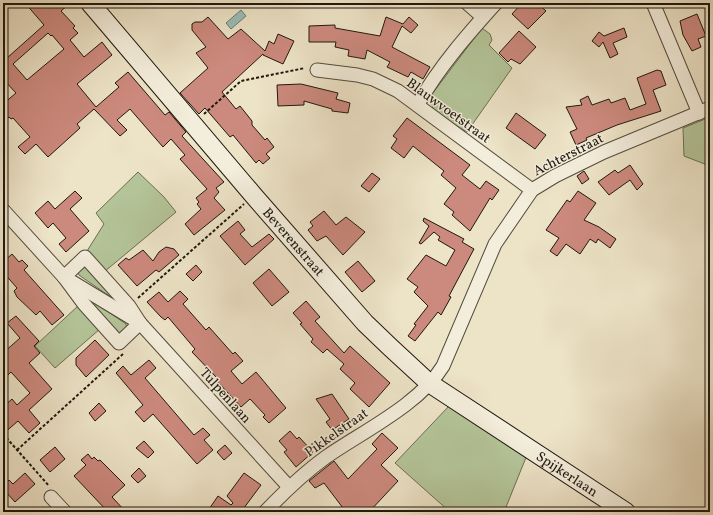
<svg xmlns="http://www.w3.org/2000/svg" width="713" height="515" font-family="Vollkorn,serif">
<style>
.green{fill:#b4c599;stroke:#6a6e54}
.water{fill:#99beb6;stroke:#687c73}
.building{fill:#cc897d;stroke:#1f180f;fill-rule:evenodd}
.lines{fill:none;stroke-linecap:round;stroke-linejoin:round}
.street-casing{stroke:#524b3d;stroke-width:15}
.secondary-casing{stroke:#1f180f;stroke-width:20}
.path{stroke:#1f180f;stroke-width:2;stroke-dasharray:3 2;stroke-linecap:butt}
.street{stroke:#f3eddb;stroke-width:13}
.secondary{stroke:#f3eddb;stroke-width:18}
.labels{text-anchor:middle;stroke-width:3;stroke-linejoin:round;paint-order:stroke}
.street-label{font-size:14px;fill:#1f180f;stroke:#f3eddb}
</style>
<rect width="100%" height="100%" fill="#ede3c7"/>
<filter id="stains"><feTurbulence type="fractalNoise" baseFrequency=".005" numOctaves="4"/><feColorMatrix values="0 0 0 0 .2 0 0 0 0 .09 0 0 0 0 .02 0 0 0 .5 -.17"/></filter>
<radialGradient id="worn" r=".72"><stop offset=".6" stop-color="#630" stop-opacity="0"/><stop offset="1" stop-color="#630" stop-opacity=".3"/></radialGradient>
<g class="green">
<path d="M482,28l8,6 2,6 -3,5 23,23 -45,64 -33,-20 -2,-8v-10z"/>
<path d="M710,117v49l-26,-10 -1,-28z"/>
<path d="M138,172l26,25 12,15 -72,60 -17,-21 17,-27 -8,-11z"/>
<path d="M86,265l29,35 -36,-25 -2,-5z"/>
<path d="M91,300l35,24 1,5 -7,6 -32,-34z"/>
<path d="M79,305l21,24 -45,39 -20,-22z"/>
<path d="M449,406l78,49 -23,57h-54l-55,-49z"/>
</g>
<path class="water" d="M241,10l5,6 -15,13 -5,-6z"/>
<g class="building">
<path d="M25,3h45l-9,8 14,15 -2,2 5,5 -8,7 14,17 18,-15 10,13 -35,29 19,23 23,-20 -4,-4 13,-11 37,43 4,-3 17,20 -4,4 42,46 -8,6 3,4 -5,6 11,12 -31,25 -9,-11 16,-15 -4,-5 2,-2 -3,-4 11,-9 -27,-30 5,-4 -14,-16 -8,8 -33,-38 -13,11 10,10 -7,6 -26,-27 -17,15 3,4 -32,29 -12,-13 -11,10 -7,-7 12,-10 -17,-19 -2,1 -2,-2 -6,5v-18l13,-11 -13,-14v-26l4,5 37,-33zM48,33l3,3 1,-1 12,14 -37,31 -14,-16z"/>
<path d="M522,3h15l9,8 -18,18 -16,-15z"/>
<path d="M697,14l9,22 -8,3 3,8 -9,4 -9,-16 -3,-14z"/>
<path d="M208,17l20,22 13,-10 24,22 4,-10 5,3 4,-10 16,7 -11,23 -20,-9v-1l-41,38 14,17 4,-3 12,15v4l13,15 2,-2 7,9 -8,7 4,4 -7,6 -4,-4 -3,3 -23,-28 -3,2 -25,-29 -6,6 -19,-21 28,-25 -12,-15 10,-6 -14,-17v-6l3,-2h7z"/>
<path d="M386,17l17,7 6,-7 9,8 -7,8 -9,-7 -10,21 38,20 -7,12 -12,-7 -3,5 -21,-10 3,-5 -23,-12 -2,9 -17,-3 1,-6 -14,-3 1,-5h-27v-16l26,-1v3l45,8z"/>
<path d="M624,28l3,9 -14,6 5,11 -8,4 -7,-16 -4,5 -7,-6 7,-9 5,4z"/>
<path d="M519,31l17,16 -16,17 -9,-5 -3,3 -9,-9z"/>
<path d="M657,70l4,1 5,14 -13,5 8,21 -44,14 -31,13 1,2 -11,5 -6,-13 7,-3 -11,-22 16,-2 -2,-5 8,-4 4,9 17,-6 2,4 14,-5 5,12 16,-6 -9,-26z"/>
<path d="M301,84l37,9 -2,6 14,4 -2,10 -16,-2v-2l-28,-8v4l-26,1 -1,-21z"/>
<path d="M516,113l30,22 -11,14 -29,-21z"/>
<path d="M407,118l63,47 -8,10 18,14 6,-8 13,9 -7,10 -2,-2 -20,33 -18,-16 2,-3 -10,-8 12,-16 -15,-13 3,-4 -31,-25 -9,12 -13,-10 6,-9 -4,-3z"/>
<path d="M630,165l13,19 -6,6 -7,-10 -21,15 -11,-13 17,-12 3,3z"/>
<path d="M584,171l5,8 -7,5 -5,-8z"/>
<path d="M372,173l8,6 -11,13 -8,-6z"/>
<path d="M75,191l7,7 -12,11 19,22 -23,21 -7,-8 7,-6 -13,-15 -5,5 -13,-15 13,-12 7,8z"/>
<path d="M578,191l18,12 -12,17 15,7 17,12 -6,9 -12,-9 -2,4 -6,-4 -10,15 -14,-10 -9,12 -7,-5 9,-13 -13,-8 21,-30 3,2z"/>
<path d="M324,211l12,14 10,-8 19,15 -22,23 -17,-19 -9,5 -9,-11 5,-4 -3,-4z"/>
<path d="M424,218l40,21 -2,3 12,7 -25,47 2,1 -10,18 -3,-3 -23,29 -7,-5 8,-11 -2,-1 14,-18 -14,-14 4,-5 -11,-8 19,-24 20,11 9,-16 -17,-10 2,-3 -6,-5 -13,12 -2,-1 10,-17 -6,-5z"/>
<path d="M238,221l7,9 -5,4 12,13 17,-13 5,5 -29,26 -25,-29z"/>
<path d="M166,247l8,2 5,6 -20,17 -3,-2 -19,16 -19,-21 8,-7 3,2 14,-10 10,11 6,-9z"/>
<path d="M12,254l7,8 3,-2 6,6 -4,4 40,45 -12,10 -12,-14 -4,4 -19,-18 -3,-6 3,-3 -14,-16v-10z"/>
<path d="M358,261l17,20 -13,11 -17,-20z"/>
<path d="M196,265l6,7 -9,9 -7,-7z"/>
<path d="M269,269l20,23 -17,14 -19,-23z"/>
<path d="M180,291l8,8 -5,5 23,26 3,-3 24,27 2,-2 8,9 -12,10 11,13 14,-12 30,36 -17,15 -6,-6 2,-2 -15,-16 -9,8 -25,-27 2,-1 -26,-27 3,-3 -27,-32 -3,3 -4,-3 -14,-15 12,-10 9,10z"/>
<path d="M306,301l14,16 -5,4 29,32 6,-7 40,37 -21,24 -19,-18 5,-6 -15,-14 4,-5 -17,-15 -4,4 -12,-11 2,-3 -13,-15 2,-1 -9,-10z"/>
<path d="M16,316l23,25 -5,5 6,7 -11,10 23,26 -23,21 11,13 -11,10 -11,-12 -15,13v-27l9,-8 5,6 13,-12 -19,-21 -3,3 -5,-6v-16l17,-15 -13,-15z"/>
<path d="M95,340l14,15 -23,22 -10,-12v-7z"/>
<path d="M149,360l7,8 -11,10 49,57 9,-7 7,7 -6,5 9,10 -16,14 -44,-50 -9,8 -9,-10 8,-7 -27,-32 7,-7 8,9z"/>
<path d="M332,394l17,25 -17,11 -6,-8 4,-3 -14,-20z"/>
<path d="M99,403l7,8 -11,10 -6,-8z"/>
<path d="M290,431l7,8 2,-2 14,15 -17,15 -12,-15 3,-2 -8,-9z"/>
<path d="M382,433l16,15 -17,17 17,16 -29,31h-23l-22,-29 -9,5 -6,-7 25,-20 14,18 29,-30 -5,-5z"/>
<path d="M144,441l10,11 -6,6 -12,-10z"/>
<path d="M225,445l7,8 -8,7 -7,-8z"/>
<path d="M55,447l10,12 -15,13 -10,-12z"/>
<path d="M88,454l4,5 2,-2 4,4 2,-1 25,25 -13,12 14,15h-18l-34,-36 12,-11 -5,-5z"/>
<path d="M139,468l7,8 -8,7 -7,-7z"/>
<path d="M25,473l10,11 -20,18 -10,-11 -2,-6 6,-5 4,4z"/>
<path d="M244,473l17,12 -20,27h-34l11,-16 13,9 2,-2 -6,-7z"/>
</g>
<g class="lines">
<g class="street-casing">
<g id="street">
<path d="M467,3l16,14"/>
<path d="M653,3l46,110"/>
<path d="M317,70l40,5 16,4 25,12 134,99"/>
<path d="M418,104c21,-37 50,-70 78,-101"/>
<path d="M3,210l61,67 76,46 149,164"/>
<path d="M85,257l44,49 11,17 -21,20 -35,-39 -20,-27z"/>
<path d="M51,497l14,15"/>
<path d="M265,512c19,-20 39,-39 61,-55 36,-25 94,-53 117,-91l52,-122 37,-54 23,-14 49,-24 106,-44"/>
</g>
</g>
<g class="secondary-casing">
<g id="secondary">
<path id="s1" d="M90,3l164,193 111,127 25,24 39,36 197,129"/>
</g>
</g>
<g class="path">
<path d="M204,114l37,-33 64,-13"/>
<path d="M138,298l106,-94"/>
<path d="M3,434l46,52"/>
<path d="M17,450l106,-96"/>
</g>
<use href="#street" class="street"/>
<use href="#secondary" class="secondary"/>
</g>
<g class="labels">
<g class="street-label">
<text transform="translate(449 110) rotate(36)" y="5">Blauwvoetstraat</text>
<text transform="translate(568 154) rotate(-27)" y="5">Achterstraat</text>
<text dy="5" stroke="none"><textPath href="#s1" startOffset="314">Beverenstraat</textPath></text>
<text transform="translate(226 395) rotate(48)" y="5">Tulpenlaan</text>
<text transform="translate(336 432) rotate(-35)" y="5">Pikkelstraat</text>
<text dy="5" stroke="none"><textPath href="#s1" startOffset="675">Spijkerlaan</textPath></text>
</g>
</g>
<rect width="713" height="515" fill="none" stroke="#ede3c7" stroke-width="16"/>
<rect x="4" y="4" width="705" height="507" fill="none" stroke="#1f180f" stroke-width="2"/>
<rect x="8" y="8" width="697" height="499" fill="none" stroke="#1f180f"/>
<rect width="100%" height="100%" filter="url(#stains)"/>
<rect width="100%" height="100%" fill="url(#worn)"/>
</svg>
